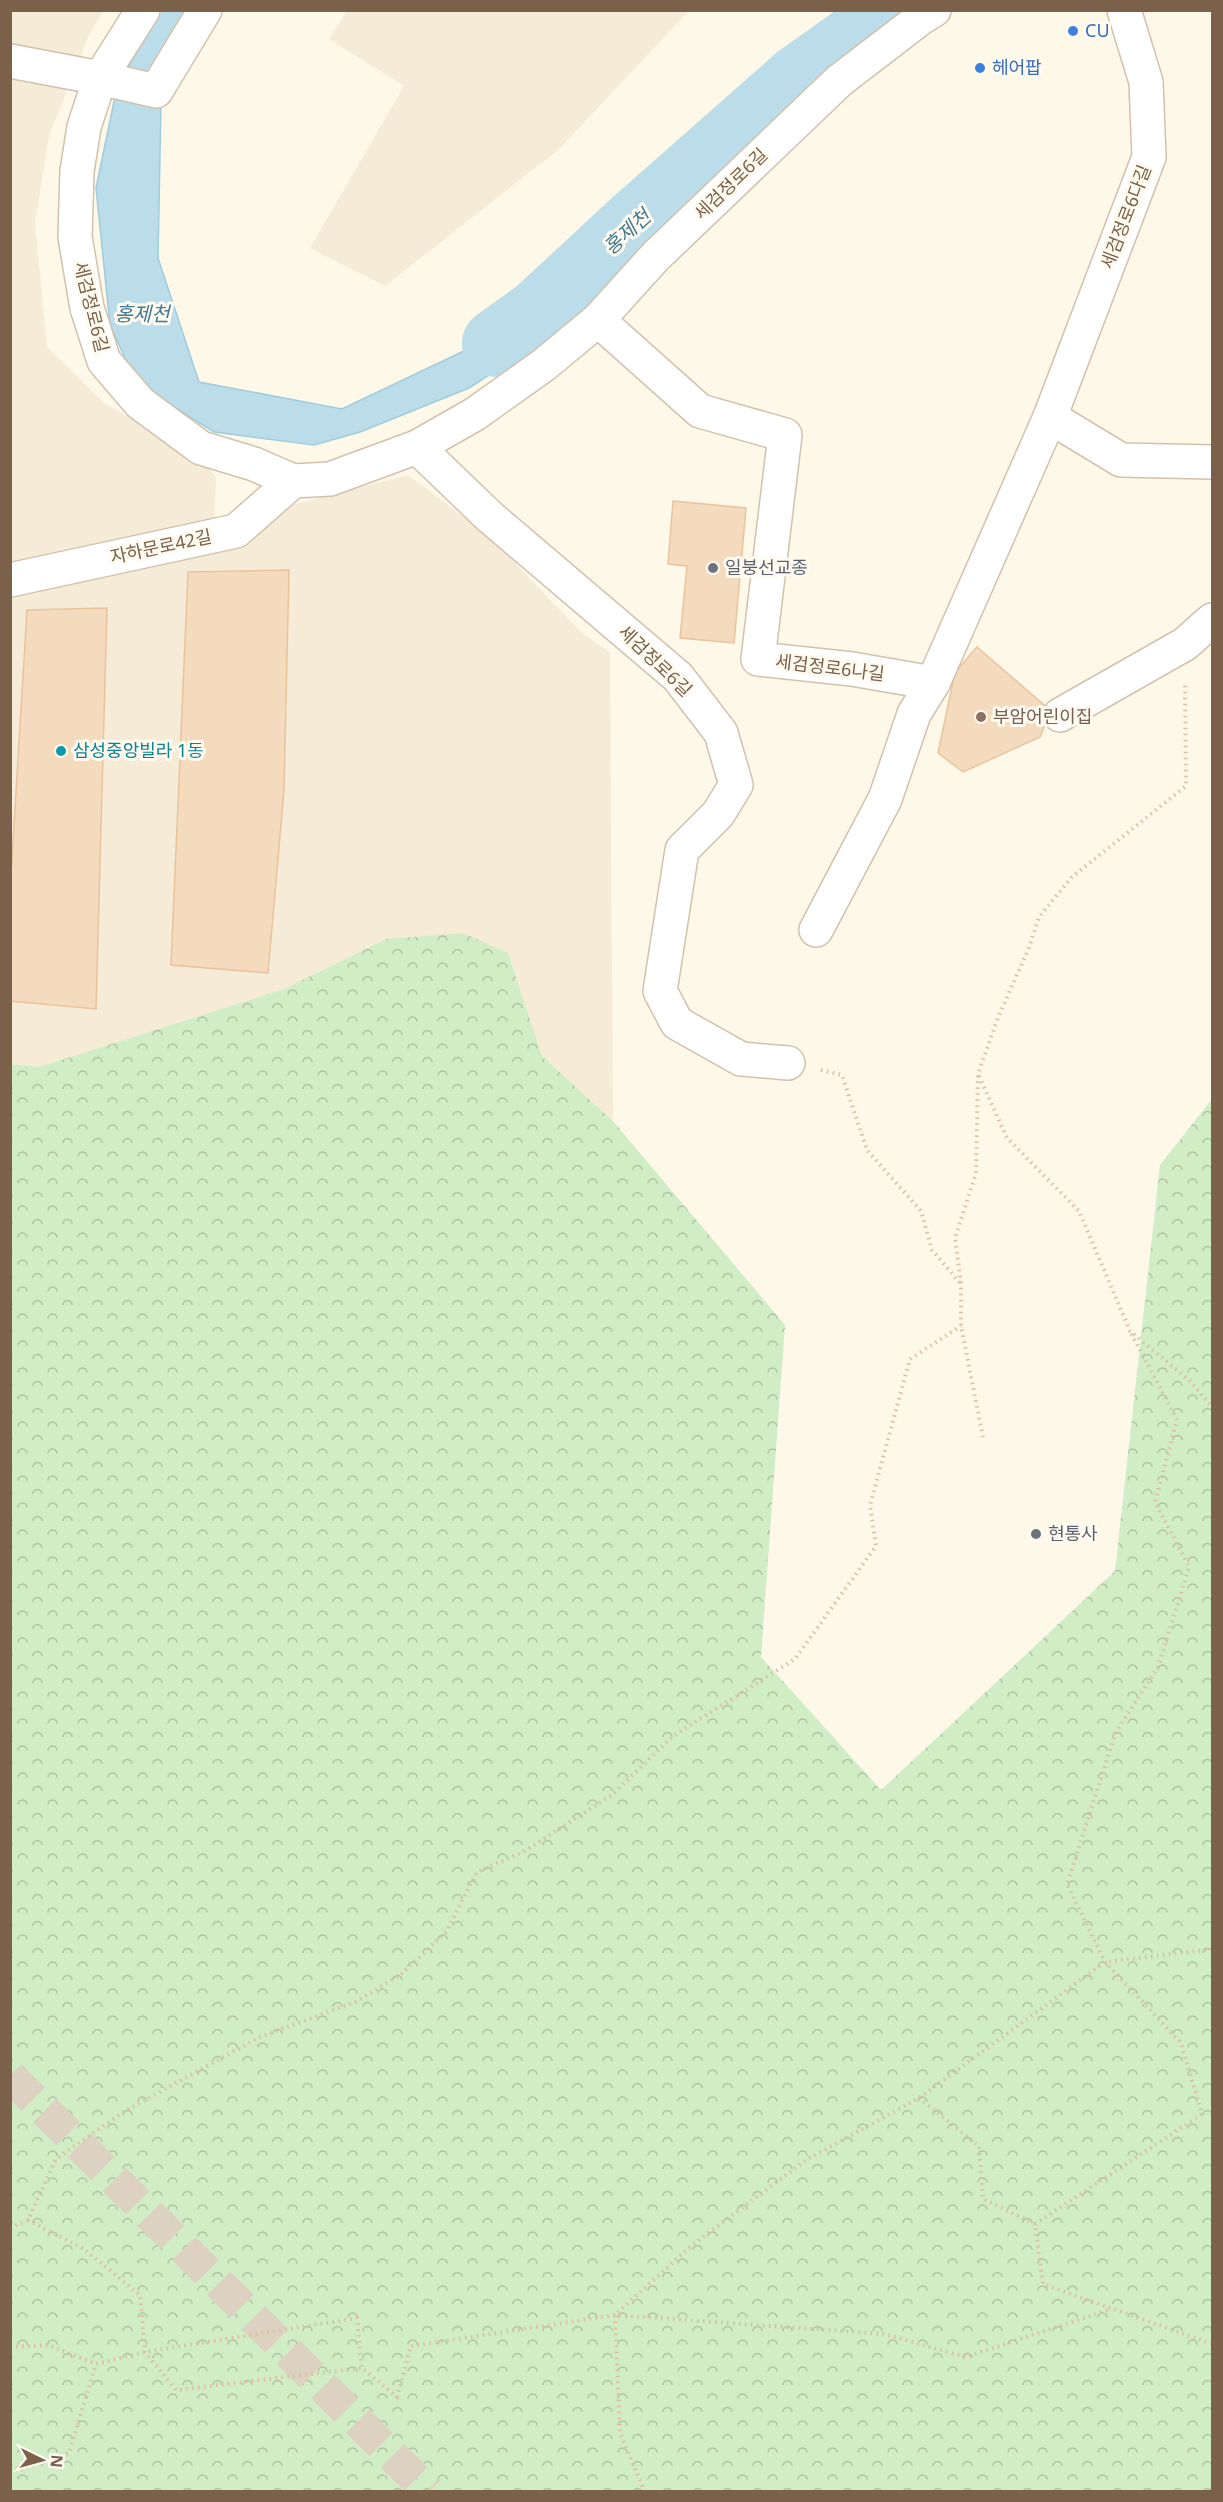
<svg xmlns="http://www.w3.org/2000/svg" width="1223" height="2502" font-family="'Noto Sans','Noto Sans KR',sans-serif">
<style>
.residential{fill:#f6ebd6}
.forest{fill:url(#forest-crowns)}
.water{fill:#bbddea;stroke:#a0ccdc;stroke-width:1.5}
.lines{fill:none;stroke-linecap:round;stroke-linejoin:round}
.river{stroke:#bbddea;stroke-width:68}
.building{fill:#f5dbbe;stroke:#e9c39d;stroke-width:1.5}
.trunk-tunnel{stroke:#ddd2c1;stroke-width:33;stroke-dasharray:33 16;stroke-linecap:butt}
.minor-casing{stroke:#d2c1ad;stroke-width:36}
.path{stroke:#dbbea0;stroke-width:4;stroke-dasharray:1.5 4.5;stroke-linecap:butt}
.minor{stroke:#fff;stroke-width:33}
.shop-dot{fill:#3f7fe0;stroke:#fffbf0;stroke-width:2}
.worship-dot{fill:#6b7280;stroke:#fffbf0;stroke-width:2}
.education-dot{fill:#8d6e63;stroke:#fffbf0;stroke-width:2}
.culture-dot{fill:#0f9aa8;stroke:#fffbf0;stroke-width:2}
.labels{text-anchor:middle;stroke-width:6;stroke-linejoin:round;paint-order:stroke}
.shop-label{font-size:18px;fill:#366cbe;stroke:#fffbf0;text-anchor:start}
.street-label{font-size:18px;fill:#7b614a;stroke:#fffbf0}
.worship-label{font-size:18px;fill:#5b616d;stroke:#fffbf0;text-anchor:start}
.education-label{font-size:18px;fill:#785e54;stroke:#fffbf0;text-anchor:start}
.culture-label{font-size:18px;fill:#0d838f;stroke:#fffbf0;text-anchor:start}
.water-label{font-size:20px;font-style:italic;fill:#417a90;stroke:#fffbf0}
</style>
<defs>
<pattern id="forest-crowns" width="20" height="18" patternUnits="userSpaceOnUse" patternTransform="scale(1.5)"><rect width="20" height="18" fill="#d1edc5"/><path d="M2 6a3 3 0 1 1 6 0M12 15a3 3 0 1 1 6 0" fill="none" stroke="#afc3a2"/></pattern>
</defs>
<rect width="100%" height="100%" fill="#fef8e9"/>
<g class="residential">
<path d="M11,11h92l-14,24 -40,101 -14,87 12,124 57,56 96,54 16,20 -2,48 194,-50 81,61 92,96 29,21 3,468 -71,-65 -34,-103 -122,-14 -102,50 -245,78 -28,-3z"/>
<path d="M347,11v-1l342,1 -131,139 -173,136 -75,-38 94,-162 -75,-47z"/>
</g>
<path class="forest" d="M463,933l45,20 34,103 71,65 172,204 -24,332 120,133 234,-219 45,-406 52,-66v1392h-1201v-1427l28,3 245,-78 102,-50z"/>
<path class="water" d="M160,11h58l-57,91 -3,156 41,124 143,27 147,-70 117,-80 159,-135 112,-113h76l-40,21 -308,268 -136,88 -109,44 -46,13 -100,-13 -77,-48 -27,-59 -14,-137 21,-101z"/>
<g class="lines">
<path class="river" d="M496,343l43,-31 97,-90 162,-143 97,-69"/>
</g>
<g class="building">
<path d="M673,501l73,7 -12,135 -54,-5 7,-72 -19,-2z"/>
<path d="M289,570l-5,220 -16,183 -97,-8 17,-393z"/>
<path d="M107,608l-11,401 -86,-8v-109l17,-282z"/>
<path d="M977,647l74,64 -11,26 -77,35 -25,-19 17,-81z"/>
</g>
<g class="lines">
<path class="trunk-tunnel" d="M10,2076l419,416"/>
<g class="minor-casing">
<g id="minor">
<path d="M143,10l-43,68 -16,49 -7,44 -2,66 12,71 17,53 36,42 61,45 53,16 39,17 37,-2 87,-32 58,-33 70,-50 53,-44 57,-63 184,-176 82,-63 13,-8"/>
<path d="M10,61l90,17 56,13 49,-81"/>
<path d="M598,320l102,91 85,24 -27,224 94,10 81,14 -19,31 -29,85 -69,131"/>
<path d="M1050,417l71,43 91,2"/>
<path d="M417,447l73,70 188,160 43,56 15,52 -18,29 -36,36 -22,141 17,32 64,36 47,4"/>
<path d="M10,580l226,-49 57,-50"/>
<path d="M933,683l117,-266 99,-260 -3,-75 -22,-72"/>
<path d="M1060,715l125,-71 27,-24"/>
</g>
</g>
<g class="path">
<path d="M821,1070l21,5 25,75 54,61 11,39 28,33"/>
<path d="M979,1076l28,62 72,73 51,120 60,50 22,26"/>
<path d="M983,1437l-22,-111v-43l-6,-45 21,-65 2,-99 21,-59 30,-67 10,-31 33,-40 114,-91 -1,-101"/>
<path d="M919,2098l60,48 4,53 52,25 8,60 169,60"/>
<path d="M28,2220l56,29 56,46 5,57 31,38 186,-22 35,29 14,-51 204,-31 269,19 82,23 145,-48"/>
<path d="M1035,2224l167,-110 -21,-71 -76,-81 -38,-78 49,-152 42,-65 31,-100 -34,-65 22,-82 -47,-89"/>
<path d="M10,2228l18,-8 28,-61 69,-48 135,-74 95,-35 45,-27 46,-43 31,-60 46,-20 89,-57 61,-59 122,-77 81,-113 -6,-41 40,-146 51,-33"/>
<path d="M10,2347l38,-2 48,19 49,-12 212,-34 5,50"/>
<path d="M10,2465l10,5 49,-17 27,-89"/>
<path d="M645,2492l-25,-59 -5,-118 76,-69 115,-86 113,-62 186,-136 107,-13"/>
</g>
<use href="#minor" class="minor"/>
</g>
<g class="shop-dot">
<circle cx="1073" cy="31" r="6"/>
<circle cx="980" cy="68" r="6"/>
</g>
<g class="worship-dot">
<circle cx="713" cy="568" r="6"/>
<circle cx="1036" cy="1534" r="6"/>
</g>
<circle class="education-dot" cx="981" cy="717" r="6"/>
<circle class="culture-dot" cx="61" cy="751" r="6"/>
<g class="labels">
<g class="shop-label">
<text x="1085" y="37">CU</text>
<text x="992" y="74">헤어팝</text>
</g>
<g class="street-label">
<text transform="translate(731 184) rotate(-44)" y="6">세검정로6길</text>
<text transform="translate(1126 217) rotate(-69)" y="6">세검정로6다길</text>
<text transform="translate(91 307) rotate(76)" y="6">세검정로6길</text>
<text transform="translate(161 547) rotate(-12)" y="6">자하문로42길</text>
<text transform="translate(655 661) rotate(44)" y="6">세검정로6길</text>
<text transform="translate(830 668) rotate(7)" y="6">세검정로6나길</text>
</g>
<g class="worship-label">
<text x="725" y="574">일붕선교종</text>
<text x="1048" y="1540">현통사</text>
</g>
<g class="education-label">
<text x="993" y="723">부암어린이집</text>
</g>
<g class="culture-label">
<text x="73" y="757">삼성중앙빌라 1동</text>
</g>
<g class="water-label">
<text transform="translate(627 232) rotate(-42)" y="7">홍제천</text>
<text x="142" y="321">홍제천</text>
</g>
</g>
<rect width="1223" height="2502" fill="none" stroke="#7b614a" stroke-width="24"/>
<g transform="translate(42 2460) rotate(95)" stroke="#fffbf0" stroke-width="4.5" paint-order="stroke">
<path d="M0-4.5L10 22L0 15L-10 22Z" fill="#7b614a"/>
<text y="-9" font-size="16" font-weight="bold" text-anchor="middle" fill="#7b614a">N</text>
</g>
</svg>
